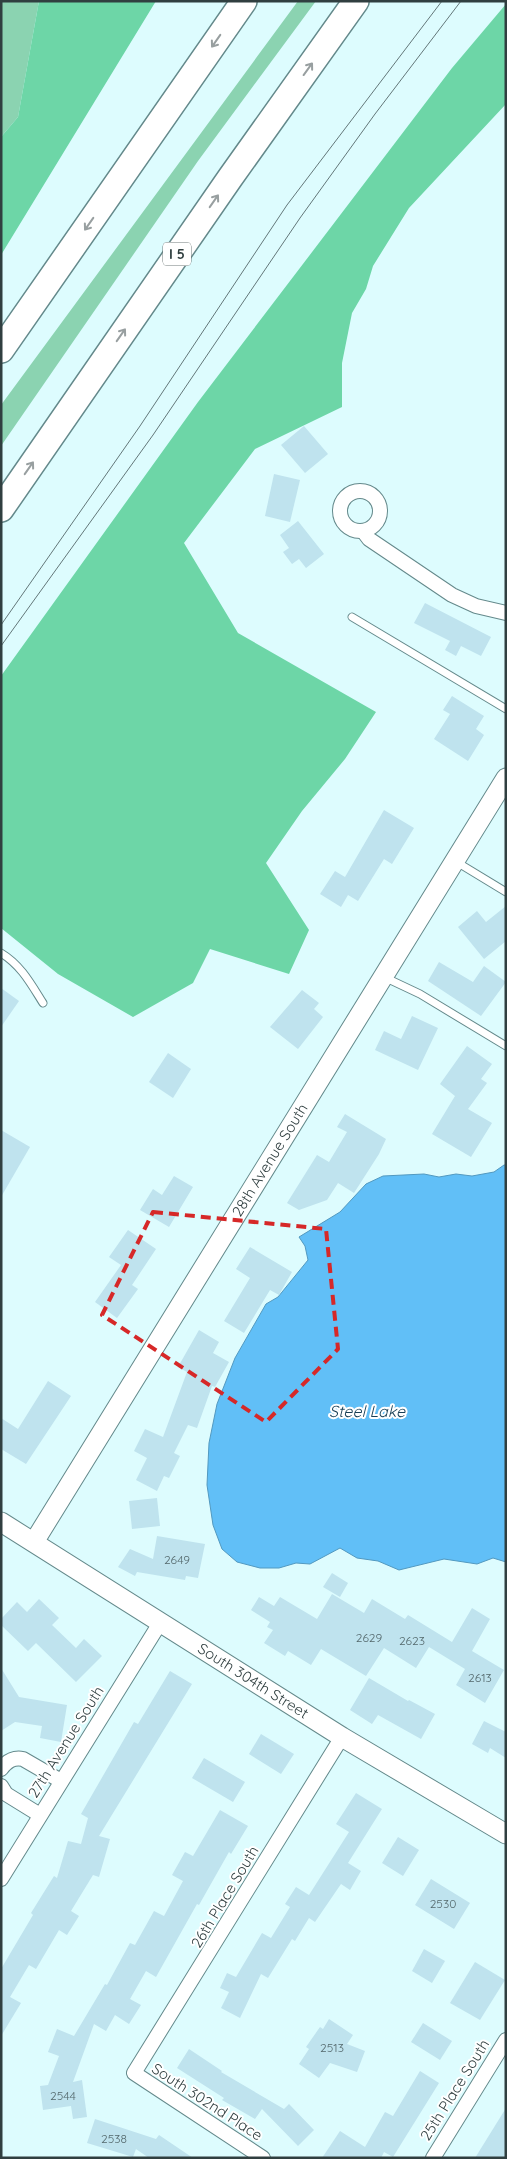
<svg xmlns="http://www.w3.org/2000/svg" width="507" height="2159" font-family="Quicksand,sans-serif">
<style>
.green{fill:#8bd3b1}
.forest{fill:#6dd6a7}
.water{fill:#61bff7;stroke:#5299c0}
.building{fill:#bfe3ee}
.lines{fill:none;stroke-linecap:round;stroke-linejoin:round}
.lane-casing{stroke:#64898b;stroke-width:9}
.street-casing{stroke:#64898b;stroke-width:16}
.secondary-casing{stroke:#64898b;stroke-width:21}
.highway-casing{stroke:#64898b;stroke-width:28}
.lane{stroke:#fff;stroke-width:7}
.street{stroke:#fff;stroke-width:14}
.secondary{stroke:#fff;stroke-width:19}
.highway{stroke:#fff;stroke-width:25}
.tram{stroke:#637779;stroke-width:1}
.oneway{stroke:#989fa0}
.marked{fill:none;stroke:#d62828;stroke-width:4;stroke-dasharray:10 6;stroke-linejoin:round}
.labels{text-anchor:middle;stroke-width:4;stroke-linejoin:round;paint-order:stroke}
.number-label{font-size:12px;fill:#54686c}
.shield{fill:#fff;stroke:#6e7979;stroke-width:1}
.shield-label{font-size:14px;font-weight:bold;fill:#303f40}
.street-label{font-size:15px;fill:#303f40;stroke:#fff}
.water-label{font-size:16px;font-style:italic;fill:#173f56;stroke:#fff}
</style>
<rect width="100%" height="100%" fill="#ddfcfe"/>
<g class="green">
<path d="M1,1h38l-21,116 -17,20z"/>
<path d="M298,1h18l-118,160 -197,285v-41z"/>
</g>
<g class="forest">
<path d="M39,1h117l-155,254v-118l17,-20z"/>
<path d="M506,4v100l-97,104 -36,58 -7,23 -14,24 -10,50v44l-87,42 -71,94 54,90 138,79 -31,47 -43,52 -36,52 43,67 -20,44 -79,-25 -17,34 -60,34 -75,-43 -57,-46v-252l197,-274 254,-334z"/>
</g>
<path class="water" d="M504,1165h2v397l-13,-4 -16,6 -33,-5 -45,11 -21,-9 -21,-3 -17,-10 -30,16 -14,-1 -17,5h-19l-23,-6 -15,-13 -9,-24 -6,-40 2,-42 8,-39 18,-46 31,-54 12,-7 30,-37 -3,-14 -6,-9 41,-25 26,-28 17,-8 41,-2 15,3 17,-3 16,2 22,-4z"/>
<g class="building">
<path d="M304,426l24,28 -23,19 -24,-28z"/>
<path d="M274,474l26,6 -10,42 -25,-6z"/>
<path d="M298,521l26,33 -18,14 -7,-9 -7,5 -9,-12 6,-4 -9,-13z"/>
<path d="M425,603l66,34 -10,19 -20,-10 -5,10 -11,-6 5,-9 -36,-18z"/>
<path d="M452,696l32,20 -8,13 8,6 -16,26 -34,-22 16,-25 -7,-4z"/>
<path d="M384,810l30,18 -22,36 -8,-5 -26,42 -10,-6 -7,12 -21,-13 15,-23 10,6z"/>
<path d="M506,906v35l-22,18 -26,-32 19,-16 9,11z"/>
<path d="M439,962l34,20 11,-16 22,16 -25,34 -53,-35z"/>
<path d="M1,988l18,13 -18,26z"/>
<path d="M302,990l17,13 -5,6 9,8 -25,32 -28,-22z"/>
<path d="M412,1016l26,12 -20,42 -43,-20 9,-19 17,8z"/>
<path d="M467,1046l25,18 -11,15 6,4 -19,26 24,14 -21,34 -39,-23 23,-38 -15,-12z"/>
<path d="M168,1053l23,16 -18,29 -24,-16z"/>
<path d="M345,1114l41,25 -7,15 -25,39 -16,-10 -11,17 -28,10 -12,-7 30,-48 12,7 18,-30 -10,-5z"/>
<path d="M1,1130l29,17 -29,50z"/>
<path d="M174,1176l19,11 -24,40 -29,-17 13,-21 9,6z"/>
<path d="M128,1230l28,19 -24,36 6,4 -21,29 -22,-16 26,-37 -12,-8z"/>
<path d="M250,1247l42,25 -13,23 -9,-5 -26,43 -20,-12 26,-43 -14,-9z"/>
<path d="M199,1330l20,12 -6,11 16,9 -14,25 -3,-1 -15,42 -9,-3 -14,28 6,3 -11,22 -5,-2 -7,15 -21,-11 11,-22 -13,-7 11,-22 18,8 24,-65 -9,-5z"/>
<path d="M48,1381l23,15 -45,68 -25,-15v-31l17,11z"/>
<path d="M157,1498l3,28 -28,3 -3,-28z"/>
<path d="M157,1536l48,8 -7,34 -12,-2 -1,4 -48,-8 -2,4 -17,-9 12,-18 23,10z"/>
<path d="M332,1573l16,10 -8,14 -17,-10z"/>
<path d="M332,1594l32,19 8,-14 33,20 3,-4 44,27 20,-34 18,11 -18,32 32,19 -19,33 -29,-18 9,-16 -36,-22 -13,21 -32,-20 -18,28 -45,-27 -10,16 -23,-14 -3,5 -21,-13 9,-13 -6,-3 3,-5 -19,-12 8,-13 15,9 6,-9 37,22z"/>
<path d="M39,1599l20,19 -7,7 24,23 8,-9 18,17 -26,26 -40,-39 -8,8 -27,-26v-6l16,-17 10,10z"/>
<path d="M1,1668l18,29 48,8 -6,37 -21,-4 2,-12 -27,-4 -14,9z"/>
<path d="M170,1671l22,13 -93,152 11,3 -11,38 -6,-2 -22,36 8,5 -12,19 -8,-5 -23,39 -7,-4 -19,32 11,6 -20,33v-67l32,-54 -2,-2 23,-37 3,2 11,-37 13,3 7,-26 -7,-4 53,-92 4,2z"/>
<path d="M369,1678l39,23 1,-1 26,14 -14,25 -43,-24 -6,9 -22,-14z"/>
<path d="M484,1721l22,11v26l-16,-10 -2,5 -16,-9z"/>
<path d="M261,1734l33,20 -13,20 -32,-20z"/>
<path d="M204,1758l41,24 -12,20 -41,-24z"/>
<path d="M356,1793l26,16 -34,54 13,8 -11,19 -9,-6 -26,38 -6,-4 -14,23 -3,-2 -24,39 -7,-4 -21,44 -19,-10 8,-16 -9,-4 7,-15 9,4 26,-44 9,5 19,-31 -5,-3 11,-17 13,8 40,-63 -13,-8z"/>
<path d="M220,1810l28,16 -17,28 -2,-2 -30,53 -2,-1 -41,73 -10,-6 -16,28 11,6 -12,19 -14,-9 -9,16 -12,-7 -21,58 9,-2 5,37 -14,2 -2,-13 -28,4 -3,-24 8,-1 11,-29 -11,-4 9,-23 17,7 31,-52 2,1 23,-42 5,2 19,-34 10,5 19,-35 -11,-6 13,-23 8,4z"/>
<path d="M398,1837l21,13 -16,26 -21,-13z"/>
<path d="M431,1879l39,24 -16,26 -39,-24z"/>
<path d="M424,1949l21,12 -13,22 -20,-12z"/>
<path d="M475,1962l30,18 -25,40 -30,-17z"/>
<path d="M329,2019l24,16 -6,9 18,7 -8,21 -27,-9 -11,15 -20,-14 10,-15 -3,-2 14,-20 3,2z"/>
<path d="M423,2023l29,18 -12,19 -29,-18z"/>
<path d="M189,2049l33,22 -1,1 63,37 5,-5 25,26 -16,16 -36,-37 -7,10 -33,-19 2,-2 -47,-30z"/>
<path d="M420,2071l19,12 -46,74 -9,-5 -3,6h-59l18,-27 25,16 20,-35 8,4z"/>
<path d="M506,2108v50h-31z"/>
<path d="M95,2119l61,20 3,-4 34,23h-44l-13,-9 -3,8 -46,-14z"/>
</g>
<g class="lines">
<g class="lane-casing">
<g id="lane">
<path d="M352,617l154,92"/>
<path d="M455,861l51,31"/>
<path d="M1,953c20,12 30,31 42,50"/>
<path d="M384,977l36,17 86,52"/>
</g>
</g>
<g class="street-casing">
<g id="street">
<circle cx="360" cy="511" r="20"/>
<path d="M363,531l6,8 83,56 24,11 30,7"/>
<path d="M1,1769c6,-8 12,-12 22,-10l38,22"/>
<path d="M1,1786l5,8 34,21"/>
<path d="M1,1879l159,-256"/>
<path d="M263,2158l-129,-85 208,-336"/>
<path d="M433,2158l73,-118"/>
</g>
</g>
<g class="secondary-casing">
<g id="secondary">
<path id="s1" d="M1,1522l341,215 164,97"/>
<path id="s2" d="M34,1542l472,-764"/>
</g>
</g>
<g class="highway-casing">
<g id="highway">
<path d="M1,350l243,-349"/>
<path d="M1,509l229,-331 126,-177"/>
</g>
</g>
<use href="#lane" class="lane"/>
<use href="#street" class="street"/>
<use href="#secondary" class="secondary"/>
<use href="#highway" class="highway"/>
<g class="tram">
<path d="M1,625l139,-199 147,-221 155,-204"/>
<path d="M1,646l152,-211 147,-217 75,-104 86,-113"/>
</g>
</g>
<defs><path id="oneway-shaft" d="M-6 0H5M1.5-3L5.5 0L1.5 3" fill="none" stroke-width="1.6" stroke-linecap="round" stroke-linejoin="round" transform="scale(1.25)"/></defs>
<g class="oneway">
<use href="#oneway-shaft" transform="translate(216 41) rotate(125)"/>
<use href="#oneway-shaft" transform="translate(308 69) rotate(-54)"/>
<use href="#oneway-shaft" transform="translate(214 201) rotate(-55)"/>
<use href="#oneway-shaft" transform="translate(89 224) rotate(125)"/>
<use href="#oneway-shaft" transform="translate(121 335) rotate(-55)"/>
<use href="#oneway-shaft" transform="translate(29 468) rotate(-55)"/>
</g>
<path class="marked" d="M153,1212l173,17 12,120 -72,73 -164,-107z"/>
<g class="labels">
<g class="number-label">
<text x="177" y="1564">2649</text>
<text x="369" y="1642">2629</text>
<text x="412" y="1645">2623</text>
<text x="480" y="1682">2613</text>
<text x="443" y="1908">2530</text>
<text x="332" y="2052">2513</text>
<text x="63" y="2100">2544</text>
<text x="114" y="2143">2538</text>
</g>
<rect class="shield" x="163" y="242.5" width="28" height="23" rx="4"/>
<g class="shield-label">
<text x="177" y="259">I 5</text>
</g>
<g class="street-label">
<text dy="5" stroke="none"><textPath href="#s2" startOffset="449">28th Avenue South</textPath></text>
<text dy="5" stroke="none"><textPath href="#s1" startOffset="298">South 304th Street</textPath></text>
<text transform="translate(66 1742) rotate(-58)" y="5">27th Avenue South</text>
<text transform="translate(225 1897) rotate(-59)" y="5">26th Place South</text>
<text transform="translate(455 2090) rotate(-58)" y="5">25th Place South</text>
<text transform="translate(207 2102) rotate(33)" y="5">South 302nd Place</text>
</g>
<g class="water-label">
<text x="367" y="1417">Steel Lake</text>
</g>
</g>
<rect width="507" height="2159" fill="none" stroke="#303f40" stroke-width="5"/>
</svg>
